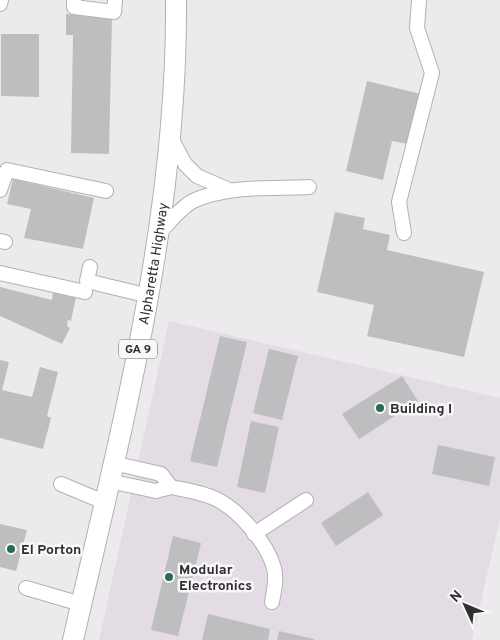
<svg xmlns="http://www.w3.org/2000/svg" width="500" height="640" font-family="Overpass,sans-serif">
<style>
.built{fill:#e3dce4}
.building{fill:#bebec1}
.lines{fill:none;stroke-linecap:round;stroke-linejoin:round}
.minor-casing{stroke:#b3b1b4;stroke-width:16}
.highway-casing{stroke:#b3b1b4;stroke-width:22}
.minor{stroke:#fff;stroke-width:14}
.highway{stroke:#fff;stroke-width:20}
.poi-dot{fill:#2d6a56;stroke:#f9f7fa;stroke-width:2}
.labels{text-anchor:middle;stroke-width:5;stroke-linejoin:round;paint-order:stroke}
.shield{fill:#f9f7fa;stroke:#6c6b6d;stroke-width:1}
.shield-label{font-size:12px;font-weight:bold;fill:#302f30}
.street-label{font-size:14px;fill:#302f30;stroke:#f9f7fa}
.poi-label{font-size:14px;font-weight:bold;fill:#302f30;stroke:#f9f7fa;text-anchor:start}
</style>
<rect width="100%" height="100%" fill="#eceaec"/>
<path class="built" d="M169,321l331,77v121l-28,121h-373z"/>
<g class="building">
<path d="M66,14l46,2 -3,138 -38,-1 2,-118h-7z"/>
<path d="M1,34h38v63l-38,-1z"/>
<path d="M367,81l54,13 -13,50 -16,-3 -9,39 -37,-9z"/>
<path d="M13,179l81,19 -11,51 -59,-11 7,-29 -24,-5z"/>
<path d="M335,212l30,6 -2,11 27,6 -3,15 97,22 -20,85 -97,-21 7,-31 -57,-13z"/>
<path d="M0,287l52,13 1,-8 23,5 -5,24 -3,-1 -1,6 3,2 -8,16 -62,-28z"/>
<path d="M220,336l27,6 -30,125 -27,-6z"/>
<path d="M269,349l29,7 -16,64 -29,-7z"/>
<path d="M0,360l9,2 -7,28 30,7 8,-30 18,5 -11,44 4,2 -8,31 -43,-11z"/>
<path d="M402,376l16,25 -59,38 -17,-25z"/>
<path d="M251,421l28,6 -14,66 -28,-6z"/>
<path d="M438,445l57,12 -6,29 -57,-12z"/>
<path d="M368,492l15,23 -47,31 -15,-23z"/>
<path d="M0,524l27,6 -11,41 -16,-4z"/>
<path d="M173,536l28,7 -23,93 -27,-6z"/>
<path d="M208,614l62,15 -2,11h-66z"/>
<path d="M279,631l35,8v1h-37z"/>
</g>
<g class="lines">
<g class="minor-casing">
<g id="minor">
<path d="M74,0v7l40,5 1,-12"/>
<path d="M0,4l1,-4"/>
<path d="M170,136l15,28 12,12 32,14"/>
<path d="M0,190l7,-20 99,21"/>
<path d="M159,233c10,-10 22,-26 34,-32 33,-16 81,-12 116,-14"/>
<path d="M404,233l-5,-31 33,-129 -15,-45 2,-28"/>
<path d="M0,241l5,1"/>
<path d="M90,267l-3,14 62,15"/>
<path d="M0,273l85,19"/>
<path d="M109,481l47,10 15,-4 -10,-13 -48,-11"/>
<path d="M61,484l43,18"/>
<path d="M171,487c15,3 31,5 45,12 23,11 51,44 58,69 3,11 0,23 -2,34"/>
<path d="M254,534l52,-34"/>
<path d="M26,588l55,16"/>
</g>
</g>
<g class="highway-casing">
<g id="highway">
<path id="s1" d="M73,640c48,-210 105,-422 103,-640"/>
</g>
</g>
<use href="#minor" class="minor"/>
<use href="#highway" class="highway"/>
</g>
<g class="poi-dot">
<circle cx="380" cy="408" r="5"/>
<circle cx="11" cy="549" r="5"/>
<circle cx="169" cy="577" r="5"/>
</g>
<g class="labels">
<rect class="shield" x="119" y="339.5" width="38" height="19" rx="4"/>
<g class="shield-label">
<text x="138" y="353">GA 9</text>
</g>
<g class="street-label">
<text dy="5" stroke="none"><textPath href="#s1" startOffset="385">Alpharetta Highway</textPath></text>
</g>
<g class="poi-label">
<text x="390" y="413">Building I</text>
<text x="21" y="554">El Porton</text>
<text x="179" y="574">Modular<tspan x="179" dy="16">Electronics</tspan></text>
</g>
</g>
<g transform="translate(465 605) rotate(314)" stroke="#f9f7fa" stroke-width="4" paint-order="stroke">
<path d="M0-4L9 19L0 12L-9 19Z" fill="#302f30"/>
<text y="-8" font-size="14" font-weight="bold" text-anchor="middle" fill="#302f30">N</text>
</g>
</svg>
